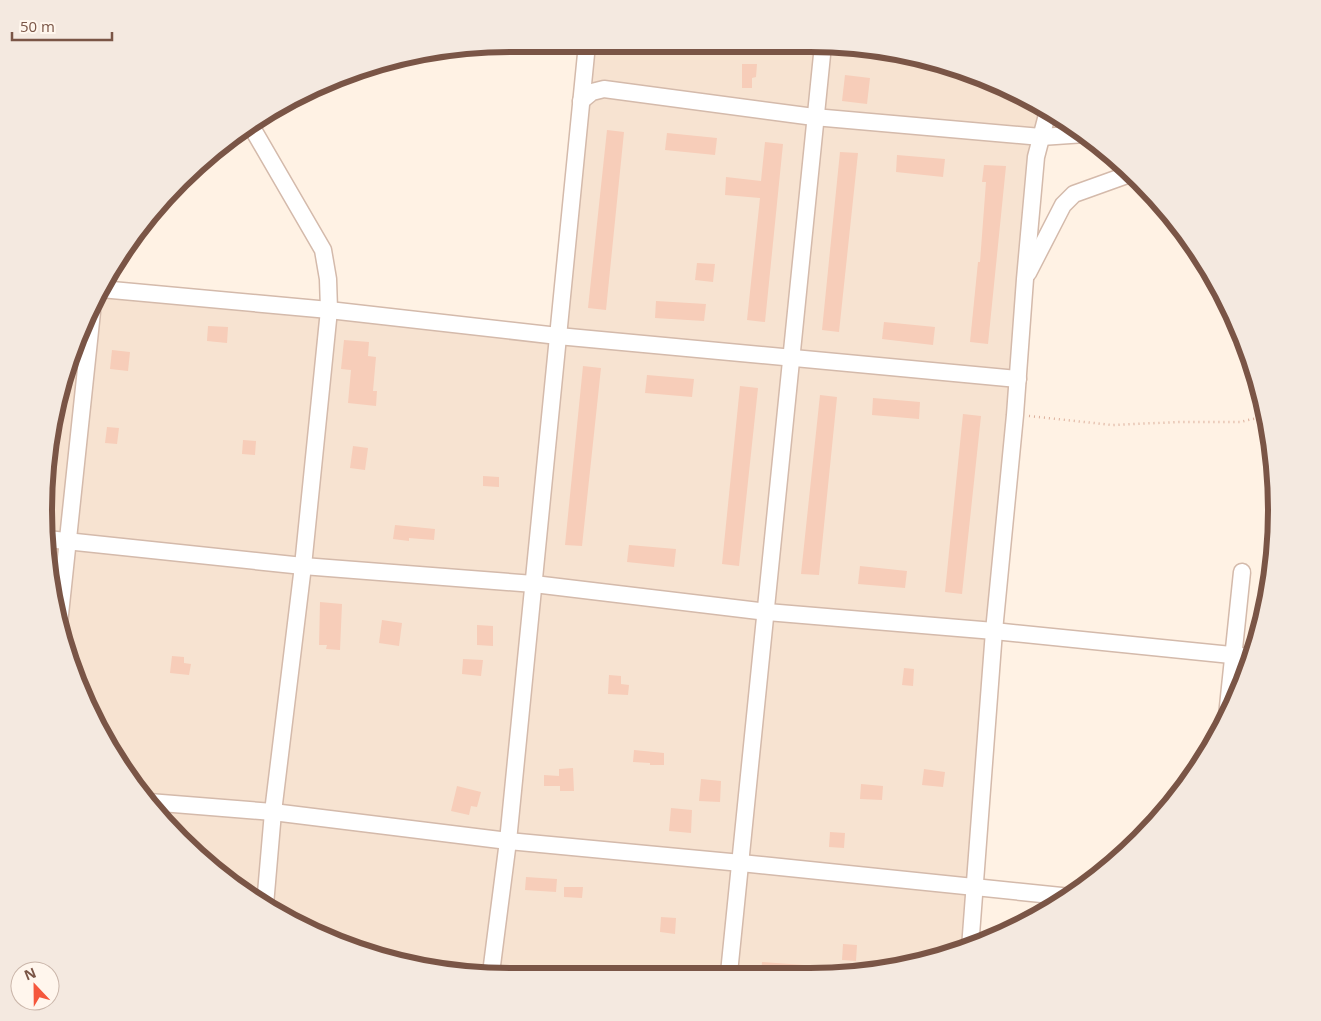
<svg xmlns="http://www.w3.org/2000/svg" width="1321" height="1021" font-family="'Open Sans',sans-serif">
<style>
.residential{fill:#f7e3d1}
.building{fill:#f7cdb9}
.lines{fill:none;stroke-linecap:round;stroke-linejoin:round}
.minor-casing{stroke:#d4baab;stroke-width:19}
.path{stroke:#dcaf9b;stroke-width:2.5;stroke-dasharray:1 4;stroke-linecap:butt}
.minor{stroke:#fff;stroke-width:16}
.rim{fill:none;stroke:#7a5546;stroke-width:6}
</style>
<rect width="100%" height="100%" fill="#fff2e4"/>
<path class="residential" d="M588,44l253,1 91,15 85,32 31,19 -78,837 -9,4 -90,21h-422l-89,-21 -109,-53 -70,-58 -59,-71 -62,-138 -16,-121 16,-121 41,-101 457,47z"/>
<g class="building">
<path d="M742,64h15l-1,13 -4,1v10h-10z"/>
<path d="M845,75l25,3 -3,26 -25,-3z"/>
<path d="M607,130l17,2 -18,178 -18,-2z"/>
<path d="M667,133l50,5 -2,17 -50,-5z"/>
<path d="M765,142l18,2 -18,178 -18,-2 13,-122 -35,-3 1,-18 35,4z"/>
<path d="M840,152l18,1 -19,179 -17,-2z"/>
<path d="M897,155l48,4 -2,18 -47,-5z"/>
<path d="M984,165l22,1 -18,178 -18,-2 8,-80h2l6,-80h-4z"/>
<path d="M697,263l18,1 -2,18 -18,-2z"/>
<path d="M656,301l50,3 -2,17 -49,-3z"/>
<path d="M884,322l51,5 -2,18 -51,-6z"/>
<path d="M208,326l20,1 -1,16 -20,-2z"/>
<path d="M344,340l25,2 -1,14 8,1 -3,34h4l-1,15 -28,-3 3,-33 -10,-1z"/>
<path d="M112,350l18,2 -2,19 -18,-2z"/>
<path d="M583,366l18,2 -19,178 -17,-1z"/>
<path d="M647,375l47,4 -2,18 -47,-4z"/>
<path d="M740,386l18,2 -19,178 -17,-2z"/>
<path d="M820,395l17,2 -18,178 -18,-1z"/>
<path d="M873,398l47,4 -1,17 -47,-4z"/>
<path d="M963,414l18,2 -19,178 -17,-2z"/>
<path d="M107,427l12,1 -2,16 -12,-1z"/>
<path d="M243,440l13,1 -1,14 -13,-1z"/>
<path d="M353,446l15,2 -3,22 -15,-2z"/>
<path d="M483,476l16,1v10l-16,-1z"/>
<path d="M395,525l40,4 -1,11 -25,-2v3l-16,-2z"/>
<path d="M629,545l47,4 -2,18 -47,-5z"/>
<path d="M860,566l47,5 -2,17 -47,-4z"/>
<path d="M320,602l22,2 -2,46 -14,-1 1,-4h-8z"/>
<path d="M382,620l20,3 -3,23 -20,-3z"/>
<path d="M477,625l16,1v20l-16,-1z"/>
<path d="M172,656l12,1v6l7,1 -2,11 -19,-2z"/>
<path d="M463,659l20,1 -2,16 -19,-2z"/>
<path d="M904,668l10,1 -1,17 -11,-1z"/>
<path d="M609,675l12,1v8l8,1 -1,10 -20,-1z"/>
<path d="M634,750l30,3v12h-14v-2l-17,-1z"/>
<path d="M573,768l1,23h-14v-5h-16v-11l15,1v-7z"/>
<path d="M924,769l21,3 -2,15 -21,-2z"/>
<path d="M701,779l20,2 -1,21 -21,-1z"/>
<path d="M861,784l22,2 -1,14 -22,-1z"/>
<path d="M457,786l24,6 -4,15 -6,-1 -2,9 -18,-4z"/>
<path d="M671,808l21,2 -1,23 -22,-2z"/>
<path d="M830,832l15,1 -1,15 -15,-1z"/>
<path d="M526,877l31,2 -1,13 -31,-2z"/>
<path d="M564,887h19l-1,11 -18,-1z"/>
<path d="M661,917l15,1 -1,16 -15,-2z"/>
<path d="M843,944l14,1 -1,16 -14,-1z"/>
<path d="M762,962l42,3 -1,8h-42z"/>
</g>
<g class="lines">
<g class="minor-casing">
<g id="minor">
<path d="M581,101l11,-9 12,-3 210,28 227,20 44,-3"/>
<path d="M251,126l72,124 5,29 1,31 -26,256 -30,246 -8,93"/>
<path d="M1028,273l35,-68 11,-11 53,-19"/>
<path d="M101,289l228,21 229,26 460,43"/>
<path d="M47,539l256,27 231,18 233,28 227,19 257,26"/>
<path d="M59,624l33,-312"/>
<path d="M1227,716l15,-144"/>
<path d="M149,802l124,10 235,29 233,22 330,34"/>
<path d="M970,948l24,-317 21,-216 10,-136 11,-122 12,-46"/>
<path d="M491,973l17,-132 79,-797"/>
<path d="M729,973l94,-928"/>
</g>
</g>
<path class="path" d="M1029,416l83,9 67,-3h61l17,-4 9,-5"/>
<use href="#minor" class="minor"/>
</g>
<path d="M0 0H1321V1021H0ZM510 52H810A458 458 0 0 1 1268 510V510A458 458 0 0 1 810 968H510A458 458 0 0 1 52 510V510A458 458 0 0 1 510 52Z" fill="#f4e9e0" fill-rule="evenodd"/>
<path class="rim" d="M510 52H810A458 458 0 0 1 1268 510V510A458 458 0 0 1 810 968H510A458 458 0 0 1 52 510V510A458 458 0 0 1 510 52Z"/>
<g transform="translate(35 986) rotate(338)"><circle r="24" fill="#fff6ed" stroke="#cab6aa"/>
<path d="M0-4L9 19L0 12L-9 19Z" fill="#f5573c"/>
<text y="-8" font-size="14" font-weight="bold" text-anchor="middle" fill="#7a5546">N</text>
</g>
<path d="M12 32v8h100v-8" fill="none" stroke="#7a5546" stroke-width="2.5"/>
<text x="20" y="32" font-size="15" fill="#7a5546" stroke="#fff6ed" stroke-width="4" paint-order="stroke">50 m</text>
</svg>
